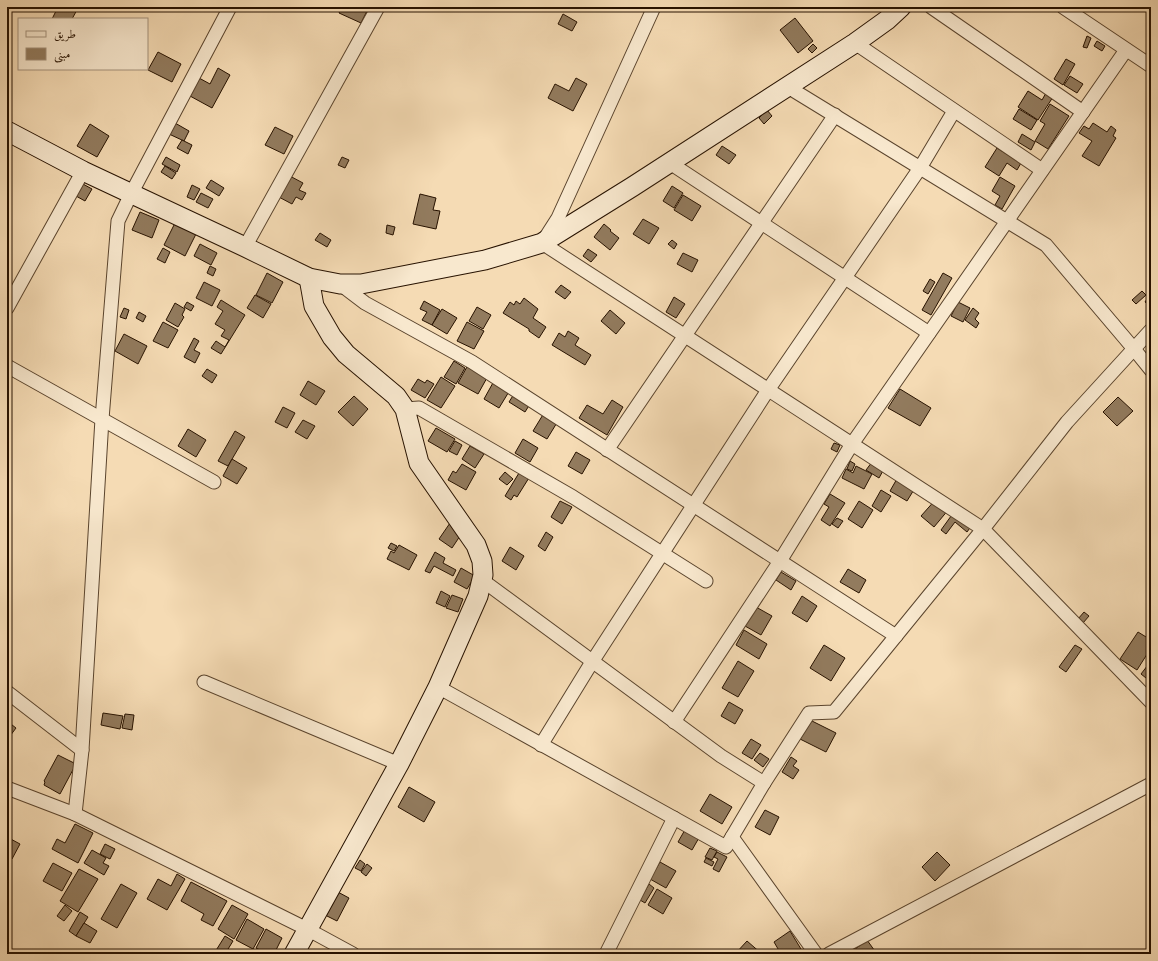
<svg xmlns="http://www.w3.org/2000/svg" width="1158" height="961" font-family="'Gentium Book Plus',Amiri,serif">
<style>
.building{fill:#927b5e;stroke:#271200}
.lines{fill:none;stroke-linecap:round;stroke-linejoin:round}
.street-casing{stroke:#5a442d;stroke-width:15}
.secondary-casing{stroke:#271200;stroke-width:21}
.street{stroke:#f8e8ce;stroke-width:13}
.secondary{stroke:#f8e8ce;stroke-width:19}
</style>
<rect width="100%" height="100%" fill="#f5dbb4"/>
<filter id="stains"><feTurbulence type="fractalNoise" baseFrequency=".005" numOctaves="4"/><feColorMatrix values="0 0 0 0 .2 0 0 0 0 .09 0 0 0 0 .02 0 0 0 .5 -.17"/></filter>
<radialGradient id="worn" r=".72"><stop offset=".6" stop-color="#630" stop-opacity="0"/><stop offset="1" stop-color="#630" stop-opacity=".3"/></radialGradient>
<g class="building">
<path d="M58,7h17l3,1 -6,11h-20z"/>
<path d="M342,7h27l-8,16 -22,-10z"/>
<path d="M563,14l14,8 -5,9 -14,-7z"/>
<path d="M795,18l18,23 -15,12 -18,-23z"/>
<path d="M1087,36l4,2 -4,10 -4,-1z"/>
<path d="M1097,41l8,5 -3,5 -8,-5z"/>
<path d="M813,44l4,4 -5,5 -4,-4z"/>
<path d="M158,52l23,12 -9,18 -24,-12z"/>
<path d="M1066,59l9,5 -12,21 -9,-6z"/>
<path d="M218,68l12,7 -18,33 -22,-12 9,-18 11,6z"/>
<path d="M1070,76l13,8 -6,9 -13,-8z"/>
<path d="M576,78l11,6 -14,27 -25,-13 7,-14 14,7z"/>
<path d="M1028,91l14,9 4,-7 7,4 -15,23 -20,-13z"/>
<path d="M1050,104l19,12 -21,33 -13,-8 10,-17 -5,-3z"/>
<path d="M1019,109l18,11 -6,10 -18,-11z"/>
<path d="M767,110l5,6 -8,8 -5,-6z"/>
<path d="M175,123l14,8 -5,10 -15,-7z"/>
<path d="M1093,123l14,9 4,-6 5,4 -3,6 3,2 -17,28 -17,-10 10,-15 -13,-8 5,-7 5,3z"/>
<path d="M90,124l19,12 -12,21 -20,-11z"/>
<path d="M275,127l18,9 -9,18 -19,-9z"/>
<path d="M1022,134l13,8 -4,8 -13,-8z"/>
<path d="M182,140l10,5 -4,9 -11,-6z"/>
<path d="M722,146l14,9 -7,9 -13,-9z"/>
<path d="M997,148l24,15 -4,7 -10,-7 -8,13 -14,-9z"/>
<path d="M166,157l14,8 -3,7 -15,-8z"/>
<path d="M342,157l7,3 -4,8 -7,-3z"/>
<path d="M165,166l11,7 -4,6 -11,-7z"/>
<path d="M288,175l15,8 -4,7 7,3 -4,7 -6,-3 -4,7 -15,-8z"/>
<path d="M1000,177l15,9 -13,23 -7,-4 5,-9 -8,-5z"/>
<path d="M211,180l13,8 -5,8 -13,-8z"/>
<path d="M83,184l9,5 -7,12 -9,-5z"/>
<path d="M192,185l8,4 -6,11 -7,-3z"/>
<path d="M672,186l11,7 -9,15 -11,-7z"/>
<path d="M201,193l12,6 -5,9 -12,-6z"/>
<path d="M420,194l16,4 -3,12 7,1 -4,18 -23,-5z"/>
<path d="M683,195l18,11 -9,15 -18,-11z"/>
<path d="M140,212l19,8 -7,18 -20,-8z"/>
<path d="M643,219l16,9 -10,16 -16,-10z"/>
<path d="M175,223l21,11 -11,22 -21,-11z"/>
<path d="M604,224l7,6 -1,1 9,7 -9,12 -16,-13z"/>
<path d="M387,225l8,2 -2,8 -7,-2z"/>
<path d="M320,233l11,7 -4,7 -12,-7z"/>
<path d="M672,240l5,4 -3,5 -6,-5z"/>
<path d="M200,244l17,9 -6,12 -17,-9z"/>
<path d="M163,248l7,4 -5,11 -8,-4z"/>
<path d="M588,249l9,6 -6,7 -8,-6z"/>
<path d="M683,253l15,7 -6,12 -15,-8z"/>
<path d="M210,266l6,3 -3,7 -6,-3z"/>
<path d="M267,273l16,9 -11,21 -16,-8z"/>
<path d="M943,273l9,5 -21,37 -9,-5z"/>
<path d="M930,279l5,3 -7,12 -5,-3z"/>
<path d="M204,282l16,8 -8,16 -16,-8z"/>
<path d="M561,285l10,7 -6,7 -10,-7z"/>
<path d="M1142,291l4,4 -10,9 -4,-4z"/>
<path d="M1151,293v13l-6,-4z"/>
<path d="M255,295l16,9 -8,14 -16,-10z"/>
<path d="M674,297l11,7 -9,14 -10,-6z"/>
<path d="M524,298l14,11 -5,9 13,9 -7,11 -10,-7v-2l-26,-16 7,-11 4,3 2,-4 4,3z"/>
<path d="M221,300l24,15 -24,39 -10,-6 5,-7 9,6 4,-7 -8,-4 4,-6 -10,-6 8,-13 -6,-4z"/>
<path d="M424,301l16,9 -8,15 -10,-5 5,-8 -7,-3z"/>
<path d="M187,302l7,4 -3,5 -7,-4z"/>
<path d="M958,302l12,6 -7,14 -12,-6z"/>
<path d="M175,303l10,6 -3,6 2,2 -6,10 -12,-7z"/>
<path d="M477,307l14,8 -8,14 -14,-8z"/>
<path d="M124,308l5,2 -3,9 -6,-2z"/>
<path d="M973,308l6,5 -4,6 4,4 -3,5 -11,-8z"/>
<path d="M442,309l15,9 -10,16 -15,-9z"/>
<path d="M610,310l15,13 -9,11 -15,-13z"/>
<path d="M139,312l7,4 -3,6 -7,-4z"/>
<path d="M163,322l15,8 -10,18 -15,-7z"/>
<path d="M467,322l17,9 -10,18 -17,-8z"/>
<path d="M568,331l11,7 -4,7 16,10 -6,10 -33,-20 7,-12 6,4z"/>
<path d="M124,334l23,12 -9,18 -23,-13z"/>
<path d="M194,338l5,3 -5,9 6,3 -5,10 -11,-6z"/>
<path d="M454,361l11,7 -9,16 -12,-7z"/>
<path d="M468,365l20,11 -10,18 -20,-11z"/>
<path d="M207,369l10,6 -5,8 -10,-7z"/>
<path d="M441,377l14,9 -14,22 -14,-8z"/>
<path d="M418,379l7,4 2,-3 7,4 -9,14 -14,-8z"/>
<path d="M308,381l17,10 -9,14 -16,-10z"/>
<path d="M494,381l16,9 -11,18 -15,-9z"/>
<path d="M900,389l31,19 -11,18 -32,-18z"/>
<path d="M514,394l16,10 -5,8 -16,-10z"/>
<path d="M354,396l14,13 -15,17 -15,-14z"/>
<path d="M1118,397l15,14 -16,15 -14,-14z"/>
<path d="M612,400l11,7 -16,28 -28,-17 8,-13 16,9z"/>
<path d="M283,407l12,6 -8,15 -12,-6z"/>
<path d="M544,413l14,8 -11,18 -14,-8z"/>
<path d="M303,420l12,6 -8,13 -12,-7z"/>
<path d="M436,428l19,11 -8,13 -19,-11z"/>
<path d="M188,429l18,11 -10,17 -18,-11z"/>
<path d="M235,431l10,6 -17,29 -10,-5z"/>
<path d="M523,439l15,9 -8,14 -15,-9z"/>
<path d="M455,441l7,4 -5,10 -8,-4z"/>
<path d="M834,443l6,2 -3,7 -6,-3z"/>
<path d="M470,446l14,8 -9,14 -13,-9z"/>
<path d="M576,452l14,8 -8,14 -14,-8z"/>
<path d="M232,459l15,9 -10,16 -14,-8z"/>
<path d="M850,461l5,3 -3,7 -5,-2z"/>
<path d="M872,462l12,7 -5,9 -13,-8z"/>
<path d="M462,464l14,8 -10,18 -18,-10 5,-9 3,2z"/>
<path d="M856,466l16,8 -8,15 -22,-11 4,-9 7,4z"/>
<path d="M522,468l10,5 -15,24 -3,-2 -3,5 -6,-4z"/>
<path d="M505,472l8,7 -6,6 -8,-6z"/>
<path d="M898,477l17,11 -8,13 -17,-10z"/>
<path d="M881,490l10,6 -10,16 -9,-6z"/>
<path d="M830,494l15,9 -15,23 -9,-6 8,-13 -5,-3z"/>
<path d="M937,498l12,11 -15,18 -13,-11z"/>
<path d="M560,501l12,6 -10,17 -11,-7z"/>
<path d="M859,501l14,9 -11,18 -14,-9z"/>
<path d="M954,512l18,13 -5,7 -12,-10 -9,12 -5,-4z"/>
<path d="M837,518l6,3 -5,7 -6,-4z"/>
<path d="M450,523l12,10 -10,15 -13,-9z"/>
<path d="M546,532l7,5 -8,14 -7,-5z"/>
<path d="M391,543l6,3 -3,5 -6,-3z"/>
<path d="M399,545l18,10 -8,15 -22,-11 4,-8 3,2z"/>
<path d="M510,547l14,9 -8,14 -14,-9z"/>
<path d="M435,552l10,6 -2,5 13,7 -3,6 -19,-10 -4,7 -5,-2z"/>
<path d="M461,568l14,8 -8,13 -13,-7z"/>
<path d="M848,569l18,11 -7,13 -19,-11z"/>
<path d="M781,572l15,9 -5,9 -15,-10z"/>
<path d="M441,591l9,5 -5,11 -9,-4z"/>
<path d="M452,595l11,4 -5,13 -12,-4z"/>
<path d="M802,596l15,10 -10,16 -15,-9z"/>
<path d="M756,607l16,9 -11,19 -16,-9z"/>
<path d="M1084,612l5,4 -6,7 -5,-4z"/>
<path d="M744,630l23,14 -8,15 -23,-14z"/>
<path d="M1138,632l13,8v8l-14,22 -17,-11z"/>
<path d="M824,645l21,13 -14,23 -21,-13z"/>
<path d="M1075,645l7,4 -16,23 -7,-5z"/>
<path d="M738,661l16,10 -16,26 -16,-9z"/>
<path d="M1151,661v21l-10,-8z"/>
<path d="M729,702l14,8 -8,14 -14,-8z"/>
<path d="M103,713l20,3 -3,13 -19,-4z"/>
<path d="M125,714l9,1 -2,15 -10,-2z"/>
<path d="M810,720l26,13 -10,19 -26,-13z"/>
<path d="M7,721l9,7 -9,12z"/>
<path d="M751,739l10,6 -9,14 -10,-6z"/>
<path d="M760,753l9,6 -6,8 -9,-7z"/>
<path d="M58,755l18,9 -16,30 -16,-9 1,-3 -1,-1z"/>
<path d="M791,757l6,4 -4,5 6,4 -6,9 -11,-7z"/>
<path d="M409,787l26,15 -11,20 -26,-15z"/>
<path d="M710,794l22,13 -10,17 -22,-13z"/>
<path d="M765,810l14,7 -9,18 -15,-8z"/>
<path d="M75,824l18,9 -15,30 -26,-14 5,-10 8,4z"/>
<path d="M686,828l14,8 -8,14 -14,-8z"/>
<path d="M7,837l13,7 -8,15 -5,-3z"/>
<path d="M105,844l10,5 -5,10 -10,-5z"/>
<path d="M710,848l7,3 -5,9 -7,-3z"/>
<path d="M92,850l14,8 -3,5 6,3 -5,9 -20,-12z"/>
<path d="M717,852l10,5 -8,15 -6,-3 5,-10 -4,-2z"/>
<path d="M937,852l13,13 -15,16 -13,-14z"/>
<path d="M706,858l8,4 -2,4 -8,-4z"/>
<path d="M360,860l5,4 -4,7 -6,-3z"/>
<path d="M660,862l16,9 -10,17 -16,-9z"/>
<path d="M53,863l19,10 -10,18 -19,-10z"/>
<path d="M367,864l5,4 -6,8 -5,-4z"/>
<path d="M79,869l19,10 -20,33 -18,-11z"/>
<path d="M177,874l8,5 -18,31 -20,-11 11,-20 13,7z"/>
<path d="M191,882l36,19 -14,25 -12,-6 3,-6 -23,-13z"/>
<path d="M121,884l16,9 -20,35 -16,-9z"/>
<path d="M649,884l5,4 -9,15 -5,-3z"/>
<path d="M657,889l15,9 -9,16 -15,-9z"/>
<path d="M336,891l13,7 -12,23 -14,-7z"/>
<path d="M65,905l7,6 -8,10 -7,-5z"/>
<path d="M232,905l16,9 -14,25 -16,-10z"/>
<path d="M80,912l8,5 -12,19 -7,-5z"/>
<path d="M247,919l17,10 -11,20 -17,-9z"/>
<path d="M84,923l13,8 -7,12 -14,-7z"/>
<path d="M266,929l16,9 -8,16h-6l-12,-6z"/>
<path d="M790,931l11,18 -8,5h-12l-7,-12z"/>
<path d="M225,936l8,5 -8,13h-7l-3,-2z"/>
<path d="M867,940l10,14h-26l-1,-1z"/>
<path d="M747,941l15,13h-27z"/>
</g>
<g class="lines">
<g class="street-casing">
<g id="street">
<path d="M654,7l-96,211 -16,25 441,286 168,173"/>
<path d="M931,7l152,105"/>
<path d="M1063,7l88,59"/>
<path d="M855,43l187,127"/>
<path d="M788,87l258,158 88,104 17,21"/>
<path d="M670,163l259,170"/>
<path d="M245,247l133,-240"/>
<path d="M340,284l25,19 107,59 424,274"/>
<path d="M7,308l76,-137"/>
<path d="M7,366l207,116"/>
<path d="M405,409l14,-1 154,89 133,84"/>
<path d="M607,450l228,-335"/>
<path d="M482,580l239,176 43,27"/>
<path d="M204,682l195,82"/>
<path d="M438,687l288,160 38,-64 45,-70 25,-1 149,-183 84,-107 84,-92"/>
<path d="M7,692l75,58"/>
<path d="M674,722l106,-161 72,-117 274,-394"/>
<path d="M541,745l51,-83 176,-272 152,-222 34,-57"/>
<path d="M7,788l68,26 232,115 46,25"/>
<path d="M75,814l7,-64 20,-331 16,-198 13,-27 99,-187"/>
<path d="M732,837l84,117"/>
<path d="M606,954l68,-136"/>
<path d="M829,954l322,-170"/>
</g>
</g>
<g class="secondary-casing">
<g id="secondary">
<path d="M7,131l76,40 162,76 64,31 31,6h21l124,-24 57,-17 90,-56 223,-144 32,-23 14,-13"/>
<path d="M294,954l105,-190 39,-77 40,-91 5,-21 -1,-14 -6,-16 -57,-82 -14,-54 -9,-13 -50,-42 -14,-17 -18,-31 -5,-28"/>
</g>
</g>
<use href="#street" class="street"/>
<use href="#secondary" class="secondary"/>
</g>
<rect width="1158" height="961" fill="none" stroke="#f5dbb4" stroke-width="24"/>
<rect x="8" y="8" width="1142" height="945" fill="none" stroke="#271200" stroke-width="2"/>
<rect x="12" y="12" width="1134" height="937" fill="none" stroke="#271200"/>
<rect x="18" y="18" width="130" height="52" fill="#f8e8ce" stroke="#a4927c"/>
<rect x="26" y="31" width="20" height="6" fill="#f8e8ce" stroke="#a4927c"/>
<text x="54" y="38" font-size="12" fill="#271200">طريق</text>
<rect x="26" y="48" width="20" height="12" fill="#927b5e" stroke="#a4927c"/>
<text x="54" y="58" font-size="12" fill="#271200">مبنى</text>
<rect width="100%" height="100%" filter="url(#stains)"/>
<rect width="100%" height="100%" fill="url(#worn)"/>
</svg>
